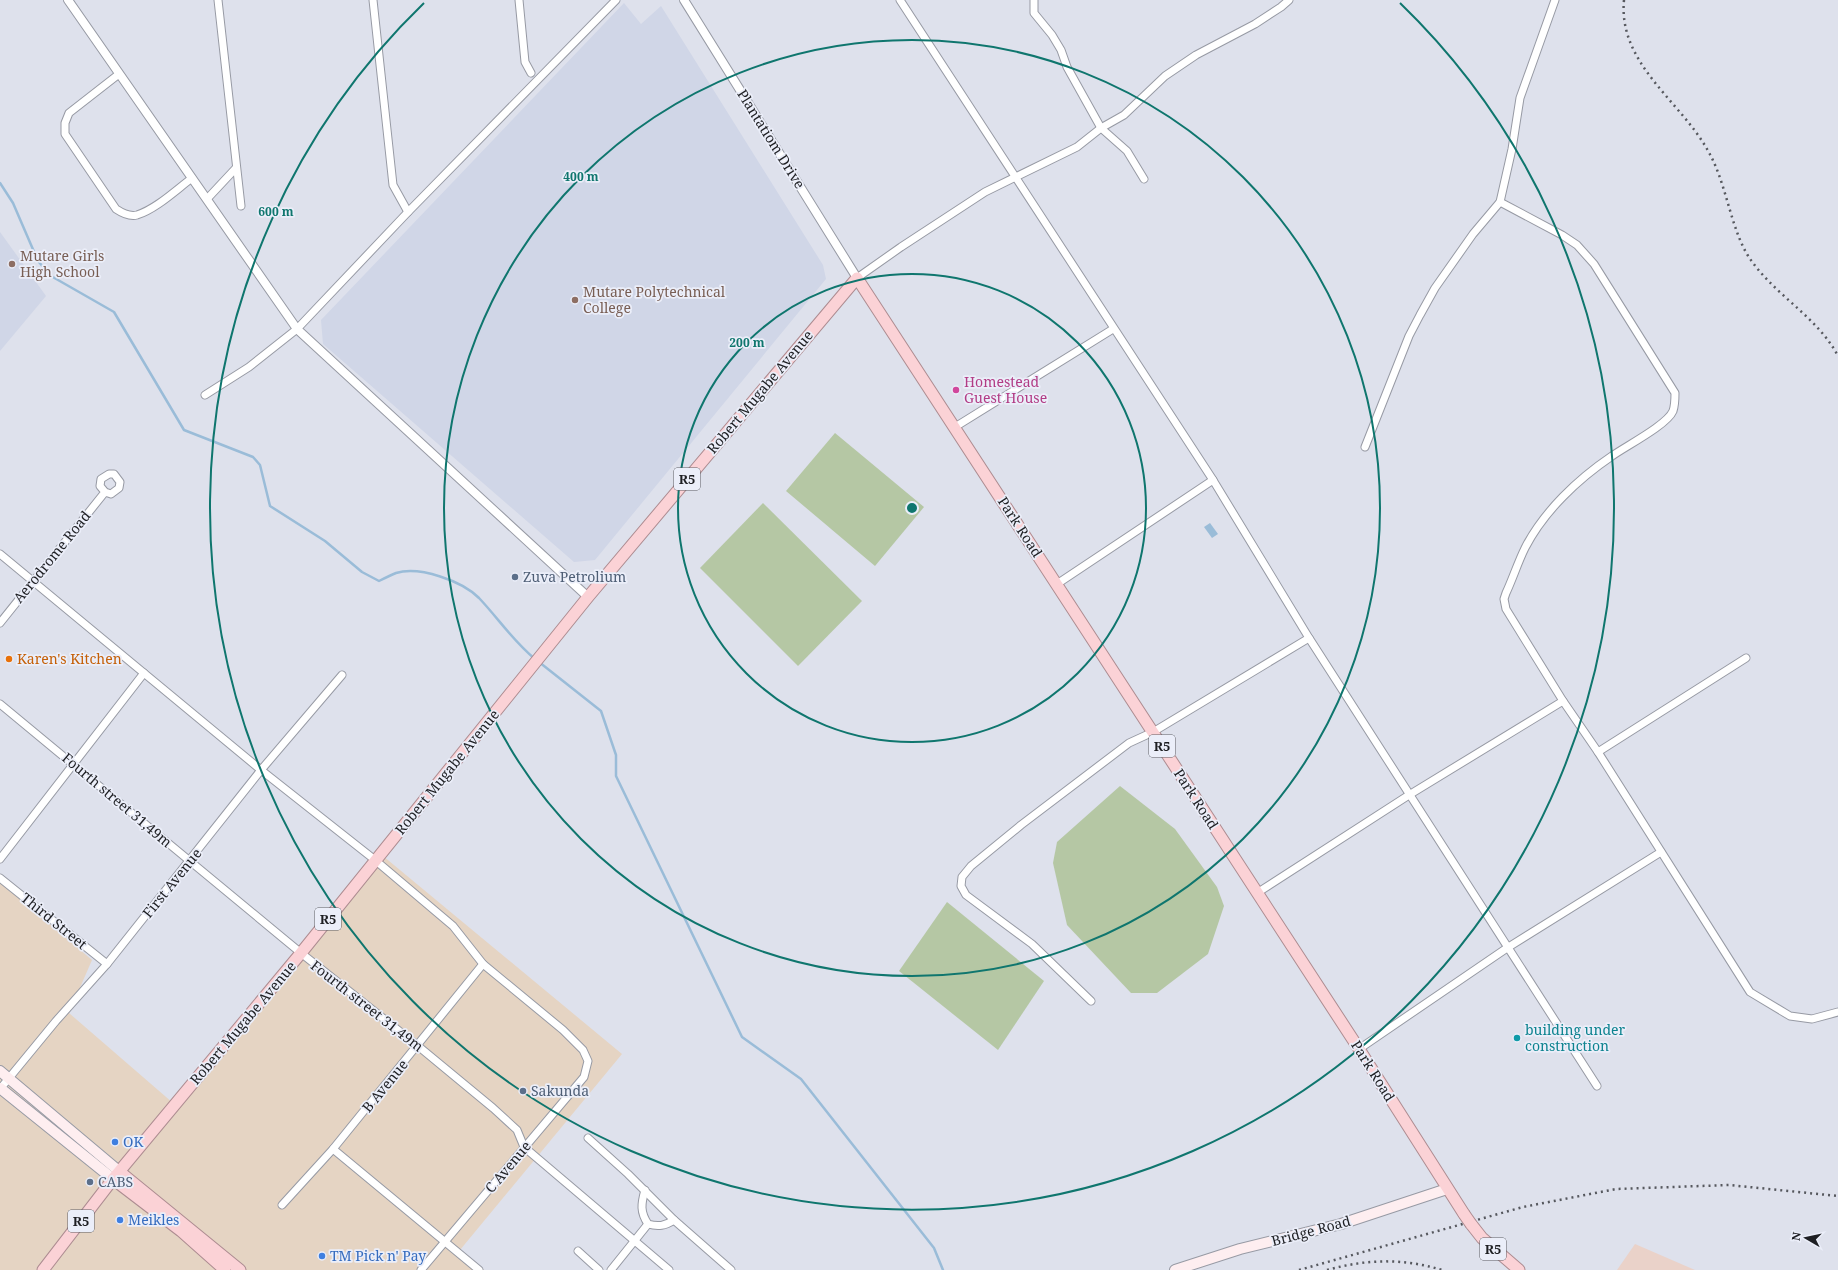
<svg xmlns="http://www.w3.org/2000/svg" width="1838" height="1270" font-family="'Noto Serif',serif">
<style>
.commercial{fill:#e5d4c3}
.industrial{fill:#ead2c9}
.built{fill:#d0d6e7}
.green{fill:#b5c7a4}
.water{fill:#9abcd8}
.lines{fill:none;stroke-linecap:round;stroke-linejoin:round}
.stream{stroke:#9abcd8;stroke-width:2.5}
.minor-casing{stroke:#979aa4;stroke-width:9}
.tertiary-casing{stroke:#979aa4;stroke-width:10}
.secondary-casing{stroke:#979aa4;stroke-width:12}
.trunk-casing{stroke:#ad8c91;stroke-width:13}
.minor{stroke:#fff;stroke-width:7}
.tertiary{stroke:#fff;stroke-width:8}
.secondary{stroke:#feeef0;stroke-width:10}
.trunk{stroke:#fbd2d6;stroke-width:11}
.rail{stroke:#56585e;stroke-width:2.5;stroke-dasharray:2 4;stroke-linecap:butt}
.trunk-bridge-casing{stroke:#ad8c91;stroke-width:13;stroke-linecap:butt}
.trunk-bridge{stroke:#fbd2d6;stroke-width:11}
.ring{fill:none;stroke:#0f766e;stroke-width:2}
.education-dot{fill:#8d6e63;stroke:#ebeef9;stroke-width:1.5}
.hotel-dot{fill:#d1479c;stroke:#ebeef9;stroke-width:1.5}
.service-dot{fill:#5c6f8a;stroke:#ebeef9;stroke-width:1.5}
.food-dot{fill:#e8710a;stroke:#ebeef9;stroke-width:1.5}
.culture-dot{fill:#0f9aa8;stroke:#ebeef9;stroke-width:1.5}
.shop-dot{fill:#3f7fe0;stroke:#ebeef9;stroke-width:1.5}
.labels{text-anchor:middle;stroke-width:3.5;stroke-linejoin:round;paint-order:stroke}
.shield{fill:#ebeef9;stroke:#5c5d63;stroke-width:1}
.shield-label{font-size:13px;font-weight:bold;fill:#1e1f23}
.street-label{font-size:14px;fill:#1e1f23;stroke:#ebeef9}
.education-label{font-size:14px;fill:#785e54;stroke:#ebeef9;text-anchor:start}
.hotel-label{font-size:14px;fill:#b23c85;stroke:#ebeef9;text-anchor:start}
.service-label{font-size:14px;fill:#4e5e75;stroke:#ebeef9;text-anchor:start}
.food-label{font-size:14px;fill:#c56008;stroke:#ebeef9;text-anchor:start}
.culture-label{font-size:14px;fill:#0d838f;stroke:#ebeef9;text-anchor:start}
.shop-label{font-size:14px;fill:#366cbe;stroke:#ebeef9;text-anchor:start}
.centre{fill:#0f766e;stroke:#ebeef9;stroke-width:2}
.ring-label{font-size:12px;text-anchor:middle;font-weight:bold;fill:#0f766e;stroke:#ebeef9;stroke-width:3.5;stroke-linejoin:round;paint-order:stroke}
</style>
<rect width="100%" height="100%" fill="#dee1ec"/>
<path class="commercial" d="M377,851l245,203 -162,196 24,20h-484v-388l92,78 -23,53 104,90z"/>
<path class="industrial" d="M1635,1244l60,26h-78z"/>
<g class="built">
<path d="M624,3l17,21 20,-18 162,259 3,14 -231,281 -21,2 -251,-218 -2,-24z"/>
<path d="M0,232l46,64 -46,55z"/>
</g>
<g class="green">
<path d="M835,433l89,74 -49,59 -89,-75z"/>
<path d="M763,503l99,98 -64,65 -98,-98z"/>
<path d="M1120,786l55,43 42,58 7,19 -16,48 -51,39h-26l-64,-68 -14,-62 4,-21z"/>
<path d="M947,902l97,79 -46,69 -99,-79z"/>
</g>
<path class="water" d="M1210,523l8,11 -6,4 -8,-11z"/>
<g class="lines">
<g class="stream">
<path d="M0,183l13,20 25,58 13,15 63,36 70,118 69,27 7,8 10,41 55,35 37,31 17,9c6,-3 12,-6 17,-8 24,-7 66,8 83,25 19,20 34,43 56,61"/>
<path d="M539,662l62,49 15,44v21l126,261 59,42 133,169 9,22"/>
</g>
<g class="minor-casing">
<g id="minor">
<path d="M218,0l23,206"/>
<path d="M373,0l20,185 15,27"/>
<path d="M519,0l6,62 6,11"/>
<path d="M900,0l313,480 96,158 288,448"/>
<path d="M1034,0v13l18,22 9,15 6,17 34,61 26,23 17,28"/>
<path d="M119,74l-50,39 -4,10v11l51,75c6,4 13,8 21,6 19,-6 39,-25 55,-37"/>
<path d="M207,199l29,-31"/>
<path d="M1500,202l62,33 15,10 17,19 81,129c0,6 0,12 -2,18 -6,14 -47,35 -61,45 -34,23 -68,55 -87,92 -7,14 -12,30 -19,45l-2,6 2,10 57,92 35,51 152,240 40,24 22,3 26,-7"/>
<path d="M857,278l44,-31 84,-55 92,-45 24,-19 23,-13 41,-39 31,-21 59,-31 26,-17 8,-7"/>
<path d="M205,395l44,-28 48,-38 111,-117 208,-212"/>
<path d="M955,427l158,-98"/>
<path d="M1365,447l44,-111 11,-21 15,-27 38,-54 27,-32 12,-53 8,-51 35,-98"/>
<path d="M0,554l261,216 114,90 78,66 30,38 80,66 20,20 5,11 -4,16 -163,193"/>
<path d="M1057,584l156,-104"/>
<path d="M0,623l105,-131 6,2 8,-6 1,-6 -6,-8h-5l-8,5 -1,7 5,6"/>
<path d="M0,704l301,249 117,93 75,62 24,22 7,17 145,123"/>
<path d="M1598,752l148,-94"/>
<path d="M0,859l144,-186"/>
<path d="M0,878l107,86"/>
<path d="M1257,893l152,-98 154,-94"/>
<path d="M1091,1001l-59,-57 -66,-49 -5,-9 1,-9 9,-11 50,-41 108,-82 24,-11 156,-94"/>
<path d="M1359,1049l148,-101 154,-96"/>
<path d="M0,1089l56,-68 51,-57 154,-194 81,-95"/>
<path d="M588,1138l40,36 46,46 57,50"/>
<path d="M333,1149l146,121"/>
<path d="M645,1190c-4,14 -5,22 3,34 10,3 17,2 26,-4"/>
<path d="M282,1205l51,-56 150,-185"/>
<path d="M578,1251l21,19"/>
<path d="M611,1270l37,-46"/>
</g>
</g>
<g class="tertiary-casing">
<g id="tertiary">
<path d="M68,0l229,329 291,268"/>
<path d="M684,0l173,278"/>
</g>
</g>
<g class="secondary-casing">
<g id="secondary">
<path d="M0,1071l120,101"/>
<path d="M0,1088l113,91"/>
<path d="M1175,1270l65,-21 101,-25 106,-35"/>
</g>
</g>
<g class="trunk-casing">
<g id="trunk">
<path d="M120,1172l120,98"/>
<path d="M113,1179l68,52 44,39"/>
<path d="M1471,1224l11,14 37,32"/>
<path d="M43,1270l70,-91 188,-226 287,-356 269,-319 502,771 105,165"/>
</g>
</g>
<use href="#minor" class="minor"/>
<use href="#tertiary" class="tertiary"/>
<use href="#secondary" class="secondary"/>
<use href="#trunk" class="trunk"/>
<g class="rail">
<path d="M1624,0c-6,63 55,100 83,149 21,35 23,84 46,114 26,35 65,55 85,93"/>
<path d="M1299,1270l224,-63 93,-18 113,-4 109,11"/>
<path d="M1327,1270c40,-11 76,-12 115,0"/>
</g>
<g class="trunk-bridge-casing">
<path id="trunk-bridge" d="M1464,1214l7,10"/>
</g>
<use href="#trunk-bridge" class="trunk-bridge"/>
</g>
<g class="ring">
<circle cx="912" cy="508" r="234"/>
<circle cx="912" cy="508" r="468"/>
<path d="M1400 3A702 702 0 1 1 424 3"/>
</g>
<g class="education-dot">
<circle cx="12" cy="264" r="4"/>
<circle cx="575" cy="300" r="4"/>
</g>
<circle class="hotel-dot" cx="956" cy="390" r="4"/>
<g class="service-dot">
<circle cx="515" cy="577" r="4"/>
<circle cx="523" cy="1091" r="4"/>
<circle cx="90" cy="1182" r="4"/>
</g>
<circle class="food-dot" cx="9" cy="659" r="4"/>
<circle class="culture-dot" cx="1517" cy="1038" r="4"/>
<g class="shop-dot">
<circle cx="115" cy="1142" r="4"/>
<circle cx="120" cy="1220" r="4"/>
<circle cx="322" cy="1256" r="4"/>
</g>
<g class="labels">
<g class="shield">
<rect x="674" y="468" width="26" height="22" rx="3"/>
<rect x="1149" y="735" width="26" height="22" rx="3"/>
<rect x="315" y="908" width="26" height="22" rx="3"/>
<rect x="68" y="1210" width="26" height="22" rx="3"/>
<rect x="1480" y="1238" width="26" height="22" rx="3"/>
</g>
<g class="shield-label">
<text x="687" y="484">R5</text>
<text x="1162" y="751">R5</text>
<text x="328" y="924">R5</text>
<text x="81" y="1226">R5</text>
<text x="1493" y="1254">R5</text>
</g>
<g class="street-label">
<text transform="translate(771 139) rotate(58)" y="5">Plantatiom Drive</text>
<text transform="translate(760 392) rotate(-50)" y="5">Robert Mugabe Avenue</text>
<text transform="translate(1020 527) rotate(57)" y="5">Park Road</text>
<text transform="translate(52 557) rotate(-51)" y="5">Aerodrome Road</text>
<text transform="translate(447 772) rotate(-51)" y="5">Robert Mugabe Avenue</text>
<text transform="translate(1196 799) rotate(57)" y="5">Park Road</text>
<text transform="translate(117 800) rotate(40)" y="5">Fourth street 31,49m</text>
<text transform="translate(172 883) rotate(-51)" y="5">First Avenue</text>
<text transform="translate(54 921) rotate(39)" y="5">Third Street</text>
<text transform="translate(367 1006) rotate(38)" y="5">Fourth street 31,49m</text>
<text transform="translate(243 1023) rotate(-50)" y="5">Robert Mugabe Avenue</text>
<text transform="translate(1373 1071) rotate(58)" y="5">Park Road</text>
<text transform="translate(385 1086) rotate(-51)" y="5">B Avenue</text>
<text transform="translate(508 1167) rotate(-50)" y="5">C Avenue</text>
<text transform="translate(1311 1231) rotate(-15)" y="5">Bridge Road</text>
</g>
<g class="education-label">
<text x="20" y="261">Mutare Girls<tspan x="20" dy="16">High School</tspan></text>
<text x="583" y="297">Mutare Polytechnical<tspan x="583" dy="16">College</tspan></text>
</g>
<g class="hotel-label">
<text x="964" y="387">Homestead<tspan x="964" dy="16">Guest House</tspan></text>
</g>
<g class="service-label">
<text x="523" y="582">Zuva Petrolium</text>
<text x="531" y="1096">Sakunda</text>
<text x="98" y="1187">CABS</text>
</g>
<g class="food-label">
<text x="17" y="664">Karen's Kitchen</text>
</g>
<g class="culture-label">
<text x="1525" y="1035">building under<tspan x="1525" dy="16">construction</tspan></text>
</g>
<g class="shop-label">
<text x="123" y="1147">OK</text>
<text x="128" y="1225">Meikles</text>
<text x="330" y="1261">TM Pick n' Pay</text>
</g>
</g>
<circle cx="912" cy="508" r="6" class="centre"/>
<g class="ring-label">
<text x="581" y="181">400 m</text>
<text x="276" y="216">600 m</text>
<text x="747" y="347">200 m</text>
</g>
<g transform="translate(1806 1238) rotate(279)" stroke="#ebeef9" stroke-width="3" paint-order="stroke">
<path d="M0-3L7 15L0 10L-7 15Z" fill="#1e1f23"/>
<text y="-6" font-size="11" font-weight="bold" text-anchor="middle" fill="#1e1f23">N</text>
</g>
</svg>
